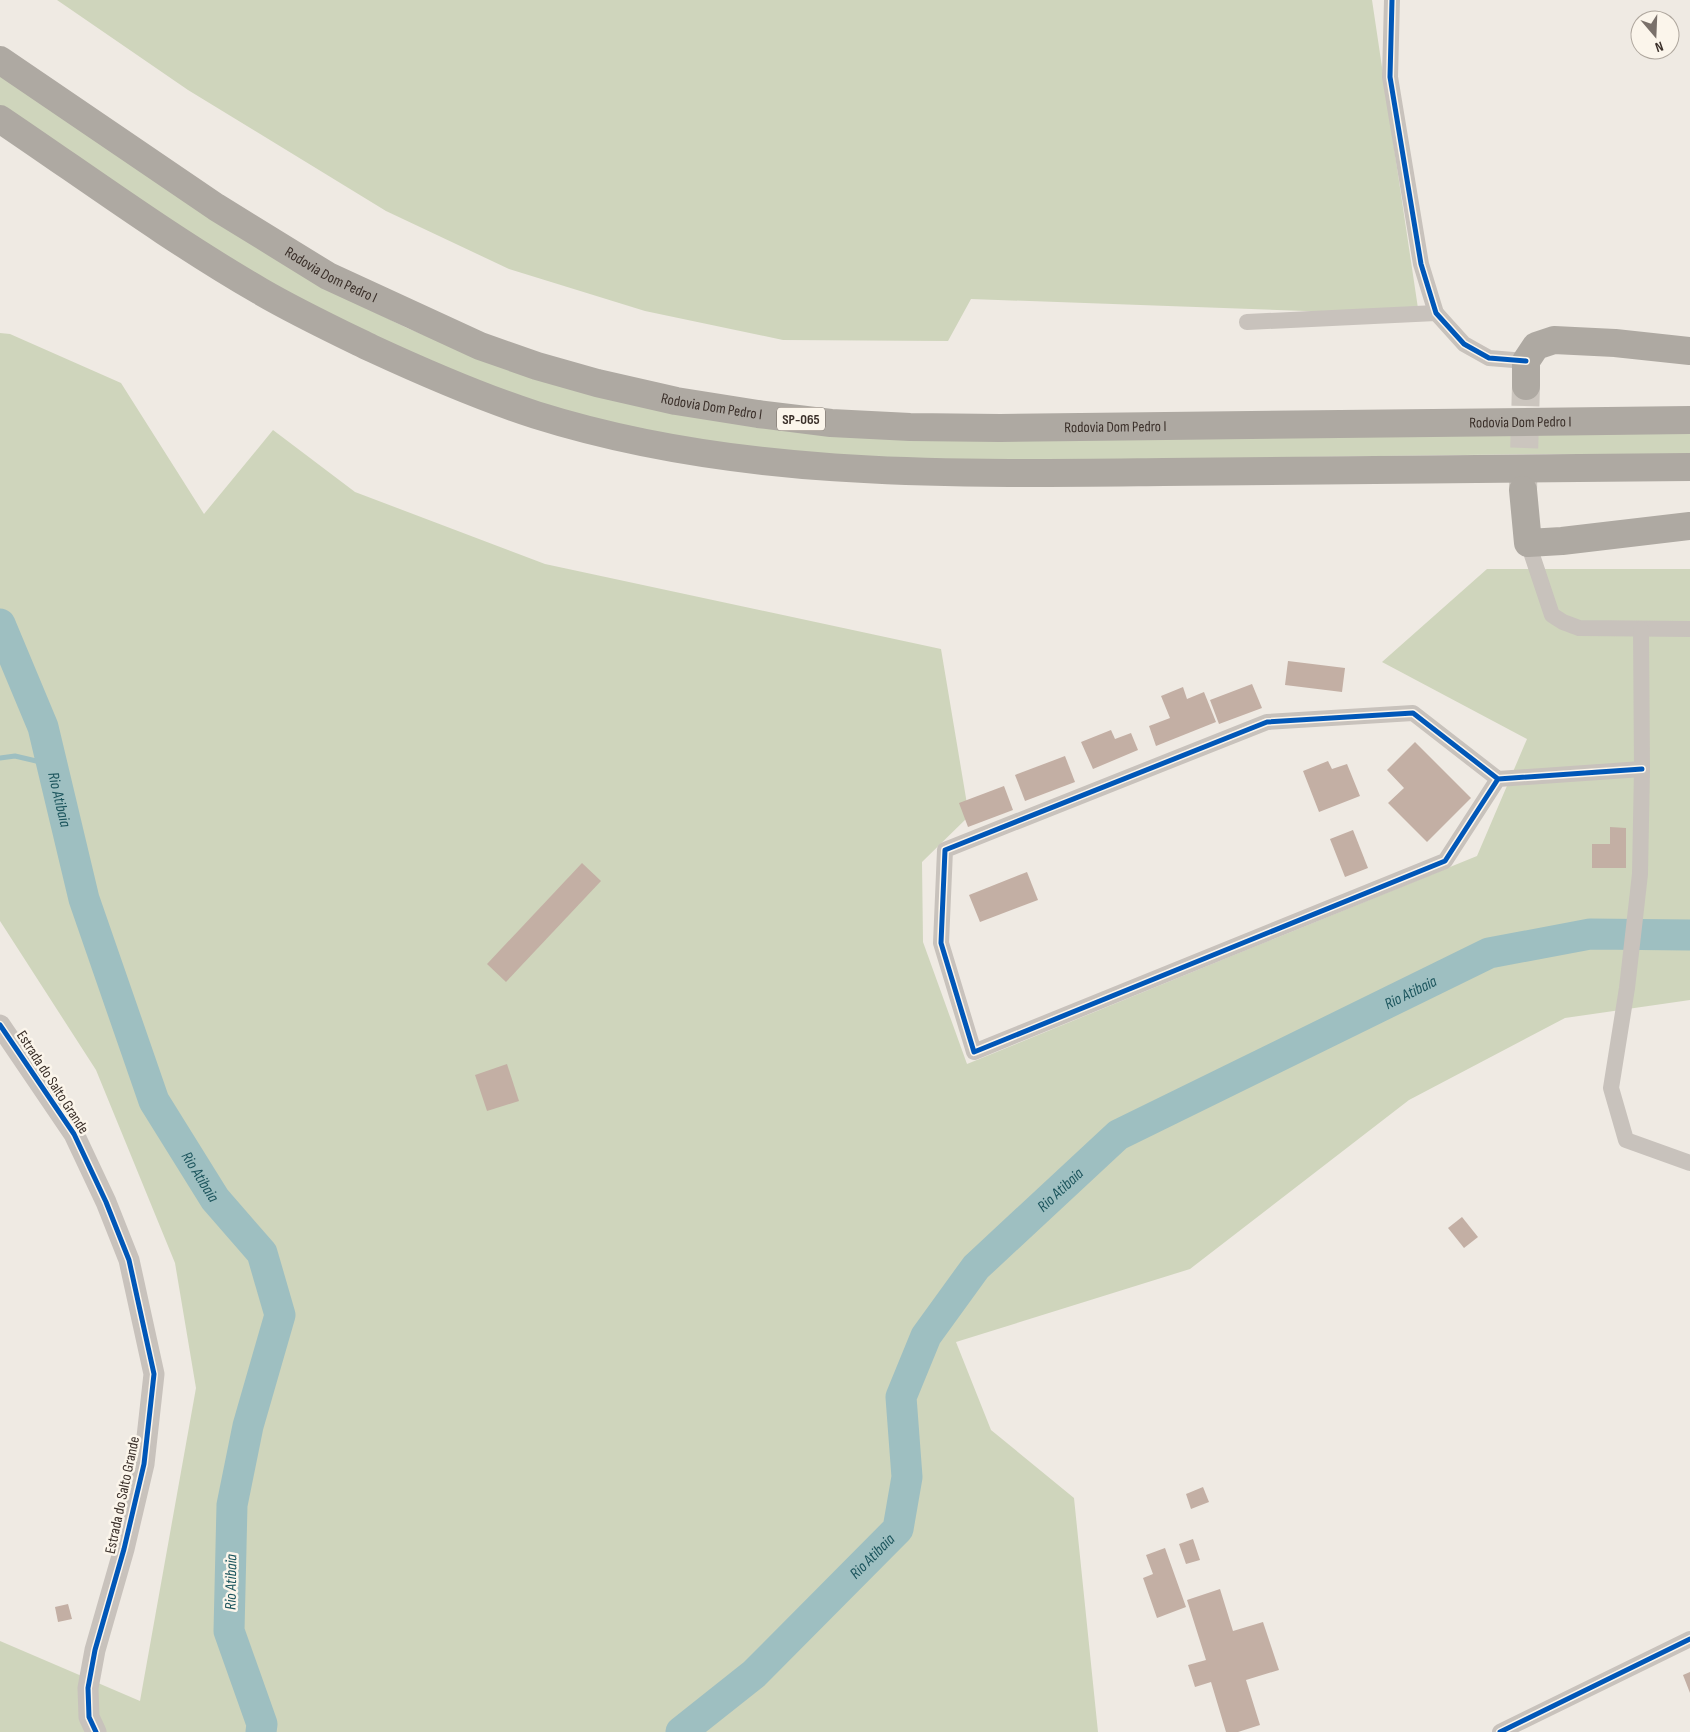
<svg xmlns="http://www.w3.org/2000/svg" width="1690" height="1732" font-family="'Sofia Sans Condensed',sans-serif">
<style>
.green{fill:#cfd5bc}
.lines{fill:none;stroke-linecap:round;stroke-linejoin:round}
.stream{stroke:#9ebfc1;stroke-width:5}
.river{stroke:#9ebfc1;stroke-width:31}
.building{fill:#c3afa4}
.motorway-tunnel{stroke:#cbc5be;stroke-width:28;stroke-dasharray:28 14;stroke-linecap:butt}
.minor{stroke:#c8c2bc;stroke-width:16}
.tertiary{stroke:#c8c2bc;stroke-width:21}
.motorway{stroke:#aea9a2;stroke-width:28}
.cycleway-casing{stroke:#fbf5eb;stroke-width:8}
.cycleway{stroke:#0057b8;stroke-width:5}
.labels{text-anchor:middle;stroke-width:5;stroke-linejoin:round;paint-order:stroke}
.shield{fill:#fbf5eb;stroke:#746a63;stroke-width:1}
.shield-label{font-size:14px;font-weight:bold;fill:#3a2f29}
.street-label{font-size:15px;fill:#3a2f29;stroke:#fbf5eb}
.water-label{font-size:16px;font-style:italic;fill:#1c555d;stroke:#fbf5eb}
</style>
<rect width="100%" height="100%" fill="#efeae3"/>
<g class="green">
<path d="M57,0h1315l47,315 -448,-16 -23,42 -165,-1 -138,-29 -136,-42 -123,-58 -198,-121z"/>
<path d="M0,74l344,223 63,31 68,28 185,53 1030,23v24l-142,-2 -253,3 -149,6 -351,-6 -140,-22 -133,-36 -125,-48 -170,-92 -227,-153z"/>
<path d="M0,333l10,1 111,49 83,131 69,-84 82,62 190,72 396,85 28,167 -47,46 1,80 44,122 510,-208 50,-117 -145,-77 105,-93h203v431l-125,18 -156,82 -219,169 -234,73 35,88 83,68 24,234h-1098v-91l140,60 56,-313 -21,-125 -79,-193 -96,-149z"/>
</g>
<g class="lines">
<path class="stream" d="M0,758l15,-2 38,9"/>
<g class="river">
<path id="s1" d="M0,624l43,103 41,172 70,202 61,98 47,54 18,62 -32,111 -16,79 -3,126 33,93 -1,8"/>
<path id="s2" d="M681,1732l73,-58 144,-145 9,-52 -6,-80 25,-61 50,-69 142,-132 371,-182 101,-19 100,1"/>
</g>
</g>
<g class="building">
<path d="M1288,661l57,7 -3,24 -57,-7z"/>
<path d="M1252,684l10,24 -43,16 -9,-24z"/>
<path d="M1183,687l4,12 17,-7 12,30 -60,24 -7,-20 21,-8 -9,-22z"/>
<path d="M1111,730l4,9 16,-6 7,17 -45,19 -12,-27z"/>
<path d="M1415,742l56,56 -44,44 -39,-39 16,-15 -17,-18z"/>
<path d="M1065,756l10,26 -50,19 -10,-26z"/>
<path d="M1328,761l4,8 15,-5 13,32 -41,16 -16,-41z"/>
<path d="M1004,786l9,24 -45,17 -9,-24z"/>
<path d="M1610,827l16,1v40h-34v-24h18z"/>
<path d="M1353,830l15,38 -23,9 -15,-38z"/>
<path d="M582,863l19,18 -95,101 -19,-18z"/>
<path d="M1027,872l11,28 -58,22 -11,-27z"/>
<path d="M507,1064l12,37 -32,10 -12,-36z"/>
<path d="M1462,1217l16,20 -14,11 -16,-20z"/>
<path d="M1203,1487l6,15 -18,7 -5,-15z"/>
<path d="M1193,1539l7,21 -14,4 -7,-20z"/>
<path d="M1165,1548l21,59 -29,11 -14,-40 10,-4 -7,-19z"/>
<path d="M1220,1589l13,42 30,-9 16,48 -33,10 14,45 -22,7h-12l-15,-50 -16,5 -7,-22 18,-5 -19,-60z"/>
<path d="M68,1604l4,15 -14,3 -3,-15z"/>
<path d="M1690,1672v21l-7,-18z"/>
</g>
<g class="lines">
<path class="motorway-tunnel" d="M1523,490l3,-104"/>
<g class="minor">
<path d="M1392,0l-2,77 31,187 15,49 28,31 25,14 37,3"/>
<path d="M1247,322l189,-9"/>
<path d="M1528,543l24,72 11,7 16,6 111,1"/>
<path d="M1641,629l1,140 -2,105 -13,114 -16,100 15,52 64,23"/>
<path d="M1498,779l-53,82 -471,191 -33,-109 4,-93 322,-128 146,-9 85,66 144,-10"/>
<path d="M1500,1732l190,-93"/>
</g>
<path class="tertiary" d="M0,1025l74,109 32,68 23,58 25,114 -10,90 -20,85 -29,101 -7,38 1,29 7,15"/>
<g class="motorway">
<path id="s3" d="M0,60l216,147 112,69 152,70 57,20 60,17 79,18 82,13 73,9 79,4 90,1 690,-8"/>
<path d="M0,119c86,58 170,120 260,172 36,21 74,39 111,57 54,25 109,49 165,67 203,64 418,59 628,57 175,-2 351,-3 526,-5"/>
<path d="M1526,386v-25l10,-15 18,-6 61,3 75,8"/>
<path d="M1523,490l5,53 34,-2 128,-15"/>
</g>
<g class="cycleway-casing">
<g id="cycleway">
<path d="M1392,0l-2,77 31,187 15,49 28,31 25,14 37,3"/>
<path d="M1498,779l-53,82 -471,191 -33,-109 4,-93 322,-128 146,-9 85,66 144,-10"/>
<path d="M0,1025l74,109 32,68 23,58 25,114 -10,90 -20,85 -29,101 -7,38 1,29 7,15"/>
<path d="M1500,1732l190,-93"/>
</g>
</g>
<use href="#cycleway" class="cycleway"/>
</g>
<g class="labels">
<rect class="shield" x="777" y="407.5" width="48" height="23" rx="4"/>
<g class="shield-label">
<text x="801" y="424">SP-065</text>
</g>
<g class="street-label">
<text dy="5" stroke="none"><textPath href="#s3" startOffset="395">Rodovia Dom Pedro I</textPath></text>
<text dy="5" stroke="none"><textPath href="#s3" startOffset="800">Rodovia Dom Pedro I</textPath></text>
<text dy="5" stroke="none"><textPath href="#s3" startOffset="1610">Rodovia Dom Pedro I</textPath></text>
<text dy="5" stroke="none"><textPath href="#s3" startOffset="1205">Rodovia Dom Pedro I</textPath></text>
<text transform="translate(53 1082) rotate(57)" y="5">Estrada do Salto Grande</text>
<text transform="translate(122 1495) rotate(-78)" y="5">Estrada do Salto Grande</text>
</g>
<g class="water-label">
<text dy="6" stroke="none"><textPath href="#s1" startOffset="186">Rio Atibaia</textPath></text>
<text dy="6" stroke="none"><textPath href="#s2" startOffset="1101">Rio Atibaia</textPath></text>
<text dy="6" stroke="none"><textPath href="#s1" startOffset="591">Rio Atibaia</textPath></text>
<text dy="6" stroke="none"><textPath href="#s2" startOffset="696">Rio Atibaia</textPath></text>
<text dy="6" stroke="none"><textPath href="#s2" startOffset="260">Rio Atibaia</textPath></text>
<text transform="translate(230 1582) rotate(-89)" y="6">Rio Atibaia</text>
</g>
</g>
<g transform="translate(1655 35) rotate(161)"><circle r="24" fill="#fbf5eb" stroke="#aea69d"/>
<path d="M0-4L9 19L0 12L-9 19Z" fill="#79706a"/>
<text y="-8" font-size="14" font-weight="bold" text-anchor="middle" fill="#3a2f29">N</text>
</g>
</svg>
